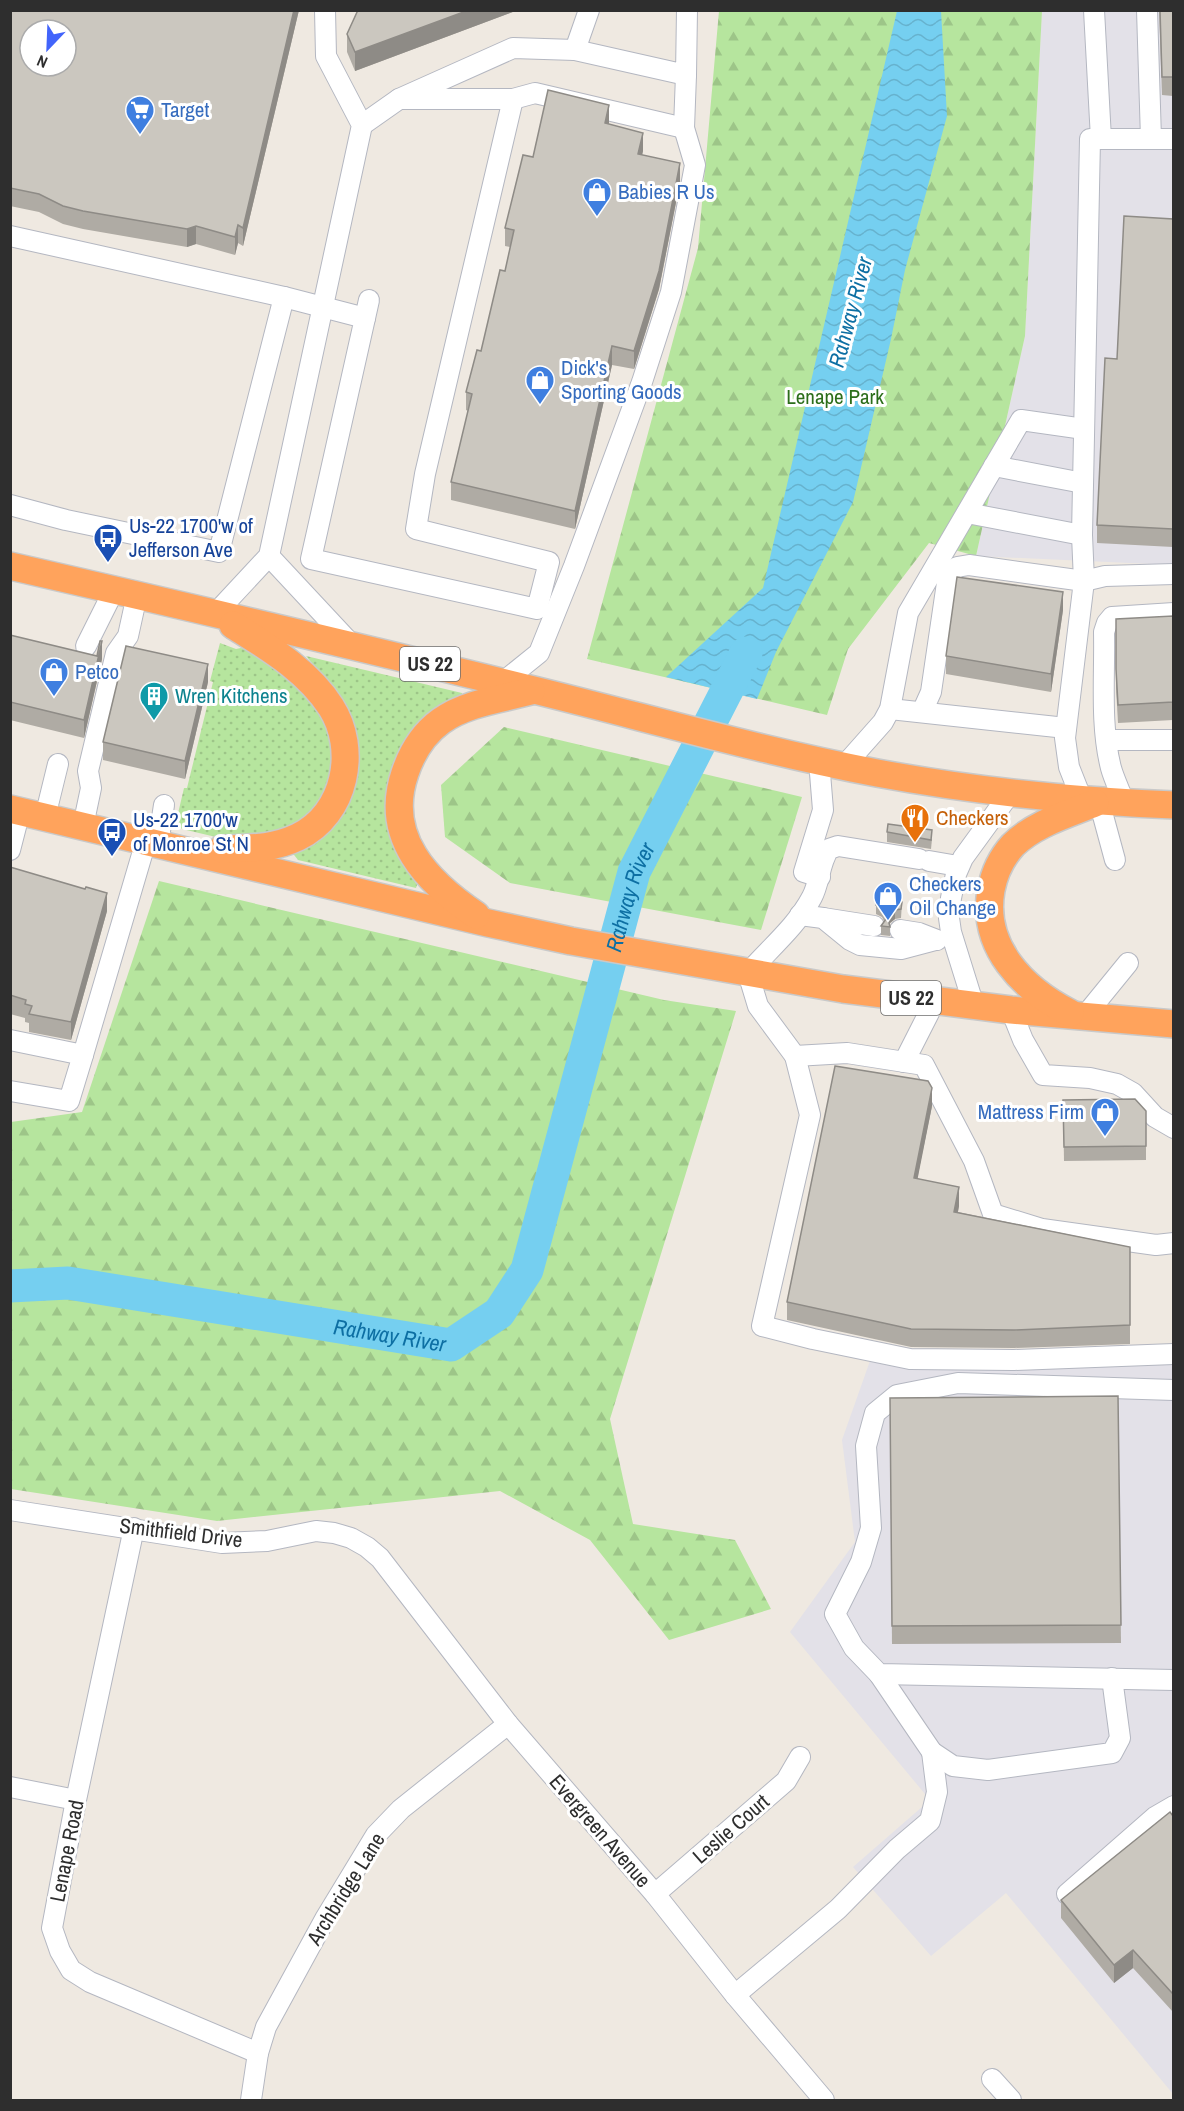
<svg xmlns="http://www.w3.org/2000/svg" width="1184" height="2111" font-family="'Archivo Narrow',sans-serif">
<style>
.industrial{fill:#e3e1e8}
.grass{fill:url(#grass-dots)}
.forest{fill:url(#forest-firs)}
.water{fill:url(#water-waves)}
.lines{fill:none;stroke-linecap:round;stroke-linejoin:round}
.river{stroke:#75cff0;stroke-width:33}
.minor-casing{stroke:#b4b7c1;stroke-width:22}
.highway-casing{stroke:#c9c9c9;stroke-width:30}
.minor{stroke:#fff;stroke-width:20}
.highway{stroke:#ffa35c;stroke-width:27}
.wall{fill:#afaba4}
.shaded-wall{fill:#8e8b86}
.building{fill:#cbc7bf;stroke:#8e8b86;stroke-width:1.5;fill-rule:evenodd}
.labels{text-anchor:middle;stroke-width:6;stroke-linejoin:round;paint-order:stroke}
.shield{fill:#fff;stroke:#6d6d6d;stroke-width:1.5}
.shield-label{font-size:20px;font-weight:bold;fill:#2e2e2e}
.shop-label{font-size:21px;fill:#366cbe;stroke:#fff;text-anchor:start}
.park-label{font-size:21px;fill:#2c6e1b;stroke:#fff}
.transit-label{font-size:21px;fill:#164399;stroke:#fff;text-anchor:start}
.culture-label{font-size:21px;fill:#0d838f;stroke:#fff;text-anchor:start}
.food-label{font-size:21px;fill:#c56008;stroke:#fff;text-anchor:start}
.street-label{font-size:21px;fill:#2e2e2e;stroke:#fff}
.water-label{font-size:22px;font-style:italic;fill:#0d6fa3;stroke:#fff}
</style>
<defs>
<pattern id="grass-dots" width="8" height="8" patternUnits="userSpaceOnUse" patternTransform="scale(1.5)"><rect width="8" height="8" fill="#b6e59e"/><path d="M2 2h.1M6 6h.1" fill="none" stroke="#9dc588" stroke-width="1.8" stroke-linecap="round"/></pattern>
<pattern id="forest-firs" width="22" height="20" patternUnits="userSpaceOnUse" patternTransform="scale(1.5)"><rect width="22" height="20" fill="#b6e59e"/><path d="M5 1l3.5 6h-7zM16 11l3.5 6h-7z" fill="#9dc588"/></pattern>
<pattern id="water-waves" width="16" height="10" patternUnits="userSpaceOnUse" patternTransform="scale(1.5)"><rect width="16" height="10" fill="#75cff0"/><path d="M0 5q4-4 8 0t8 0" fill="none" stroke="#66b2ce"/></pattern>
</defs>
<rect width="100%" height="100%" fill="#efe9e1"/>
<g class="industrial">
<path d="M1042,11h131v554l-197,-9 49,-220z"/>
<path d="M1173,1357v737l-167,-201 -75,63 -78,-89 77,-67 -140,-168 65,-90 -13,-102 29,-82z"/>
</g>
<g class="grass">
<path d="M220,643l16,6 5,-1 30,12 50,51 13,38 -7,44 -31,36 -59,13 -55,-13 -6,-7 8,-34h3l26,-106 -3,-1z"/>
<path d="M306,656l156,37v4l-40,26 -24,131 19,31 -1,3 -118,-28 -7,-9 47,-34 -12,-138z"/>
</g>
<g class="forest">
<path d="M719,11h323l-17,325 -49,220 -47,-13 -81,106 -21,66 -240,-56 111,-411z"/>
<path d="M504,727l298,70 -41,133 -251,-47 -65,-46 -4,-52z"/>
<path d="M159,881l505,119 72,11 -126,408 23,105 102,16 36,69 -102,31 -79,-100 -90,-49 -283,30 -206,-32v-367l71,-10z"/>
</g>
<path class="water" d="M897,11h44l6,105 -42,154 -14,69 -38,163 -77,150 -19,47 -91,-22 97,-89z"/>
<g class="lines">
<path class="river" id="s1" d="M10,1286l58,-3 383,62 48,-32 28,-43 107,-398 112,-219"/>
<g class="minor-casing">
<g id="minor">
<path d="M1094,10l7,129"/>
<path d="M1147,10l4,129"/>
<path d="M575,50l14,-40"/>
<path d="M513,99l22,-6 149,35"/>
<path d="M362,125l37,-26 114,-51 62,2 111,25 1,-65"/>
<path d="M1174,139h-84l-8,396 2,46 21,-5 69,-2"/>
<path d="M10,236l274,61 81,21 -54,241 226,50 12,-47 -133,-33 9,-55 88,-375h-114"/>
<path d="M365,318l4,-18"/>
<path d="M994,466l89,17"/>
<path d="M10,505l56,15 153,32 65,-255"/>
<path d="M967,513l115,22"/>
<path d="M269,556l83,89"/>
<path d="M215,614l54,-58 93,-431 -36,-69 -1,-46"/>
<path d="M86,646l28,-56"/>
<path d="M503,682l36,-29 35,-87 68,-184 29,-90 24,-127 -11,-37 2,-53"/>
<path d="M890,709l176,19"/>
<path d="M922,712l9,-20 17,-116 9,-9 12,-2 115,16 -19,157 4,29 13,33"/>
<path d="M1107,740h67"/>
<path d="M819,761l4,49 -19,62 16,5"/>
<path d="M844,766l39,-44 7,-13 18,-96 113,-193 63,9"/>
<path d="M1099,801l16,59"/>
<path d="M1124,802c-4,-11 -10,-23 -13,-34 -11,-43 -6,-92 -7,-136l3,-9 5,-6 62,-4"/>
<path d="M45,817l13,-53"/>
<path d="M83,826l8,-38 -3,-17 28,-118 12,-17 9,-41"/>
<path d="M158,844l6,-39"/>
<path d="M10,850l10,-39"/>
<path d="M919,859l-81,-13 -9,3c-10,15 -9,33 -17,48 -15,29 -43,52 -64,76l10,33 37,50 52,-3 77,12 50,96 19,53 49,15 114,16 18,-2"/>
<path d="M929,861l29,5"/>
<path d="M800,915l23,3 27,22 10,5 41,4 34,-9"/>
<path d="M823,918l51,8"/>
<path d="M900,930l19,3 18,7"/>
<path d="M974,1006l-23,-74 -2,-14 2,-20 5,-24 7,-16 48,-66"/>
<path d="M1011,1010l12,30 20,35 47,3 27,6 16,9 22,24 19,11"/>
<path d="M1084,1017l44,-54"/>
<path d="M10,1040l73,15 63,-214"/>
<path d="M795,1056l15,59 -48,211 51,13 97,20 104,1 160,-6"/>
<path d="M904,1062l31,-61"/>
<path d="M10,1091l59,10 14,-46"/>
<path d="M1174,1390l-216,-7 -61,12 -22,18 -9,33 5,82 -10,34 -26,52 19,34 25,26 295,6"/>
<path d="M10,1510l212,33 45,-2 49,-10 18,2 17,5 16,9 13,11 128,166 147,170 80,101 89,105"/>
<path d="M134,1528l-58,272 -24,128 8,23 11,19 19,12 168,71"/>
<path d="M879,1674l53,78 21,14 35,4 124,-17 8,-15 -8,-60"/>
<path d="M10,1787l66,13"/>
<path d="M655,1894l131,-113 14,-24"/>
<path d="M1067,1894l88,-77 19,-11"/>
<path d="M735,1995l103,-86 59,-60 33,-28 7,-29 -5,-40"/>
<path d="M992,2079l19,21"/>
<path d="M251,2100l7,-47 8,-26 59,-108 51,-84 25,-26 107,-85"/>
</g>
</g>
<g class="highway-casing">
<g id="highway">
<path d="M10,566c175,40 350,81 524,124 114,28 227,61 343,83 97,18 197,28 297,32"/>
<path d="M10,809l478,114 83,18 272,48 168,21 163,14"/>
<path d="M222,849c27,-1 51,0 76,-12 48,-23 60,-88 33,-130 -24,-37 -62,-59 -98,-82"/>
<path d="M476,915c-49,-33 -93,-78 -71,-142 7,-21 18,-39 36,-52 25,-18 60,-22 90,-30"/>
<path d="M1070,1013c-47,-24 -89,-66 -79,-123 3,-16 11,-33 22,-45 21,-21 55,-31 82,-42"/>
</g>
</g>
<use href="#minor" class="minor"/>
<use href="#highway" class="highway"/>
</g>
<g class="wall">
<path d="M10,10h289l-56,236 -5,-3 -3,12 -39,-11 -9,3 -104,-18 -20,-5 -24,-12 -29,-6z"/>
<path d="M358,10h160l-163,61 -8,-19v-18z"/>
<path d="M1159,10h14v86l-11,-1z"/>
<path d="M609,124l34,27 -1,4 38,27 -21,107 -25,80 -22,-4 -37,164 -124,-29v-18l17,-71 -2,-1v-18l15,-41 24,-80 5,-24 -5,-1v-18l28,-71z"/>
<path d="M1173,219v328l-76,-4v-18l20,-166z"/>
<path d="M1063,610l-12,82 -105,-18v-18z"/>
<path d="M1173,616v104l-55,3 -2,-36v-68z"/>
<path d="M10,635l92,24 -18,79 -74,-18z"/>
<path d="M208,682l-23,97 -82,-19v-18z"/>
<path d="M887,832l45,7 -1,10 -44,-7z"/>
<path d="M10,867l97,44 -36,129 -42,-8v-9l-4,-1v-4l-15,-4z"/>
<path d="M902,902l-1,16 -6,1 -5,4v13l-9,-1v-9l3,-5 -2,-4 -6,-3v-9z"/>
<path d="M1063,1100l83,11v49l-82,1z"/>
<path d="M932,1106l-15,73 42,27 -1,6 172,35v97l-116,4 -103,-1 -124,-27v-18z"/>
<path d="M1118,1396l3,247 -229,1 -2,-246z"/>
<path d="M1173,1816v196l-40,-44 -19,15 -53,-65v-18z"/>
</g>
<g class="shaded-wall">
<path d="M294,10h5l-56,236v-18z"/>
<path d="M469,10h49l-163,61v-19z"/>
<path d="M609,105v18l-4,18v-18z"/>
<path d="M643,133v18l-5,21v-18z"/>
<path d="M680,163v19l-21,107 -25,80v-18z"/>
<path d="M238,225v18l-3,12v-18z"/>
<path d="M196,226v18l-9,3v-18z"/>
<path d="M612,346v19l-37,164v-18z"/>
<path d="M1063,592v18l-12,82v-18z"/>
<path d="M102,641v18l-18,79v-18z"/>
<path d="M208,664v18l-23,97v-18z"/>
<path d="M107,893v18l-36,129v-18z"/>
<path d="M895,910v9l-5,4 -1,3 -1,-7 2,-5z"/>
<path d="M932,1088v18l-18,91v-19z"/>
<path d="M959,1187v19l-5,24v-18z"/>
<path d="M1133,1950v18l-19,15v-18z"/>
</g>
<g class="building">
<path d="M10,10h284l-51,218 -5,-3 -3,12 -39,-11 -9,3 -104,-18 -20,-5 -24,-12 -29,-6zM30,30h36v36h-36z"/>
<path d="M358,10h111l-114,42 -8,-18z"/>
<path d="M1160,10h13v67h-11z"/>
<path d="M548,90l61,15 -4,18 38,10 -5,21 42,9 -21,108 -25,80 -22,-5 -37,165 -124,-29 21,-88 -6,-2 11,-42 4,1 19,-81 5,1 9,-41 -9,-2 18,-73 10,2z"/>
<path d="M1124,216l49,3v310l-76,-4 8,-167 12,1z"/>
<path d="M957,577l106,15 -12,82 -105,-18z"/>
<path d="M1173,616v86l-55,3 -2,-36v-50z"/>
<path d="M10,635l87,21 3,-15h2l-18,79 -74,-18z"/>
<path d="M126,646l82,18 -23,97 -82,-19z"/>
<path d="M888,824l44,6 -1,10 -44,-8z"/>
<path d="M10,867l75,22 1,-2 21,6 -36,129 -42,-8 3,-8 -7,-2 1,-4 -16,-5z"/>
<path d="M877,898l25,4 -1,7 -6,1 -5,4 -2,5 2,8 -9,-1 5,-7 -1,-6 -3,-5 -6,-3z"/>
<path d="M835,1066l93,15 4,7 -18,90 45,9 -5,25 176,35v78l-116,5 -103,-1 -124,-27z"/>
<path d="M1135,1099l11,12v35l-82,1 -1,-47z"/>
<path d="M1118,1396l3,229 -229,1 -2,-228z"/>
<path d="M1170,1812l3,4v178l-40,-44 -19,15 -53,-65z"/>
</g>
<defs>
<g id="supermarket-pin" transform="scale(1.5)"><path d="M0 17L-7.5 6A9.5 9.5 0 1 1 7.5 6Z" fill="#3f7fe0" stroke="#fff"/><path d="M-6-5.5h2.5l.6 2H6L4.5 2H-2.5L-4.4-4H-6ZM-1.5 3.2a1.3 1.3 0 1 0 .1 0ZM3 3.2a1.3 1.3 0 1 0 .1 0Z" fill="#fff"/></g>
<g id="shop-pin" transform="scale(1.5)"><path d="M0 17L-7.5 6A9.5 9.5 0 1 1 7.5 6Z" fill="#3f7fe0" stroke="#fff"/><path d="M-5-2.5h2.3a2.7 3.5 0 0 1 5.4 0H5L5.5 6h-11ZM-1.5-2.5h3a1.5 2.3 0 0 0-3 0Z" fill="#fff"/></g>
<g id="bus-pin" transform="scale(1.5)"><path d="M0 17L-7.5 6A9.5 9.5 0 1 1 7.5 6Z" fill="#1a4fb4" stroke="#fff"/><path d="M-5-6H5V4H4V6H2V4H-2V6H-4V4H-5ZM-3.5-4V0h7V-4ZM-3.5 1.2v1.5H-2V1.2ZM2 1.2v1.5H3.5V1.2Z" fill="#fff"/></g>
<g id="building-pin" transform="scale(1.5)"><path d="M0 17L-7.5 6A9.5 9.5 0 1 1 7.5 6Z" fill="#0f9aa8" stroke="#fff"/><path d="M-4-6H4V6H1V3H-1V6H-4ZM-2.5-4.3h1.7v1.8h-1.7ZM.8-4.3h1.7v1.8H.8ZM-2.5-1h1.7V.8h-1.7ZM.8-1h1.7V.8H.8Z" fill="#fff"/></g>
<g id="restaurant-pin" transform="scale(1.5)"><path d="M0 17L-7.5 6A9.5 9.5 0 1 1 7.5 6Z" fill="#e8710a" stroke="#fff"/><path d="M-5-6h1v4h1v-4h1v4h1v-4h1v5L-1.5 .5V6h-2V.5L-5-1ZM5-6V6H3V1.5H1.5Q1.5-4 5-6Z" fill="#fff"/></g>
</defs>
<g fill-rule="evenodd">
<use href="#supermarket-pin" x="140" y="110"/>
<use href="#shop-pin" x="597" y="192"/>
<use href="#shop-pin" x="540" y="380"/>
<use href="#bus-pin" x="108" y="538"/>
<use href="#shop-pin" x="54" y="672"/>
<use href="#building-pin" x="154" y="696"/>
<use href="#restaurant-pin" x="915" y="818"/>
<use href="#bus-pin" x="112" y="832"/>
<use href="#shop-pin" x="888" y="896"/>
<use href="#shop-pin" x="1105" y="1112"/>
</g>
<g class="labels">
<g class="shield">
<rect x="400" y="647" width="60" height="34" rx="4.5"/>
<rect x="881" y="981" width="60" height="34" rx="4.5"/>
</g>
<g class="shield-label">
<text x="430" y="671">US 22</text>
<text x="911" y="1005">US 22</text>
</g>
<g class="shop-label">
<text x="161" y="117">Target</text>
<text x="618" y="199">Babies R Us</text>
<text x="561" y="375">Dick's<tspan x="561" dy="24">Sporting Goods</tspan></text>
<text x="75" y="679">Petco</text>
<text x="909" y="891">Checkers<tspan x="909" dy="24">Oil Change</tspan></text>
<text x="1084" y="1119" text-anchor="end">Mattress Firm</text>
</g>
<g class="park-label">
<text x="835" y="404">Lenape Park</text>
</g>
<g class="transit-label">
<text x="129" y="533">Us-22 1700'w of<tspan x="129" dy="24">Jefferson Ave</tspan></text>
<text x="133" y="827">Us-22 1700'w<tspan x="133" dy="24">of Monroe St N</tspan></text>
</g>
<g class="culture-label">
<text x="175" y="703">Wren Kitchens</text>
</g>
<g class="food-label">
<text x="936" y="825">Checkers</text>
</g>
<g class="street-label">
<text transform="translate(181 1533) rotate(7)" y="7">Smithfield Drive</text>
<text transform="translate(731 1829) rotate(-41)" y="7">Leslie Court</text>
<text transform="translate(600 1831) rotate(49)" y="7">Evergreen Avenue</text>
<text transform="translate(67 1851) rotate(-79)" y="7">Lenape Road</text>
<text transform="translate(346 1889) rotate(-58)" y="7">Archbridge Lane</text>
</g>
<g class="water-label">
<text transform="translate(850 312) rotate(-75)" y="8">Rahway River</text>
<text dy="8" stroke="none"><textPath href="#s1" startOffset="942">Rahway River</textPath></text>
<text dy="8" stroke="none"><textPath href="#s1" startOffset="384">Rahway River</textPath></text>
</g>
</g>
<rect width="1184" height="2111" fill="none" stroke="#2e2e2e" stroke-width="24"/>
<g transform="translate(48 48) rotate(203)"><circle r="28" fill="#ffffff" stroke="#ababab" stroke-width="1.5"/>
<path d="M0-4.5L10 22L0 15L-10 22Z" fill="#4264fb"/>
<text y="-9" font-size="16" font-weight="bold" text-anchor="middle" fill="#2e2e2e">N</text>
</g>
</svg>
